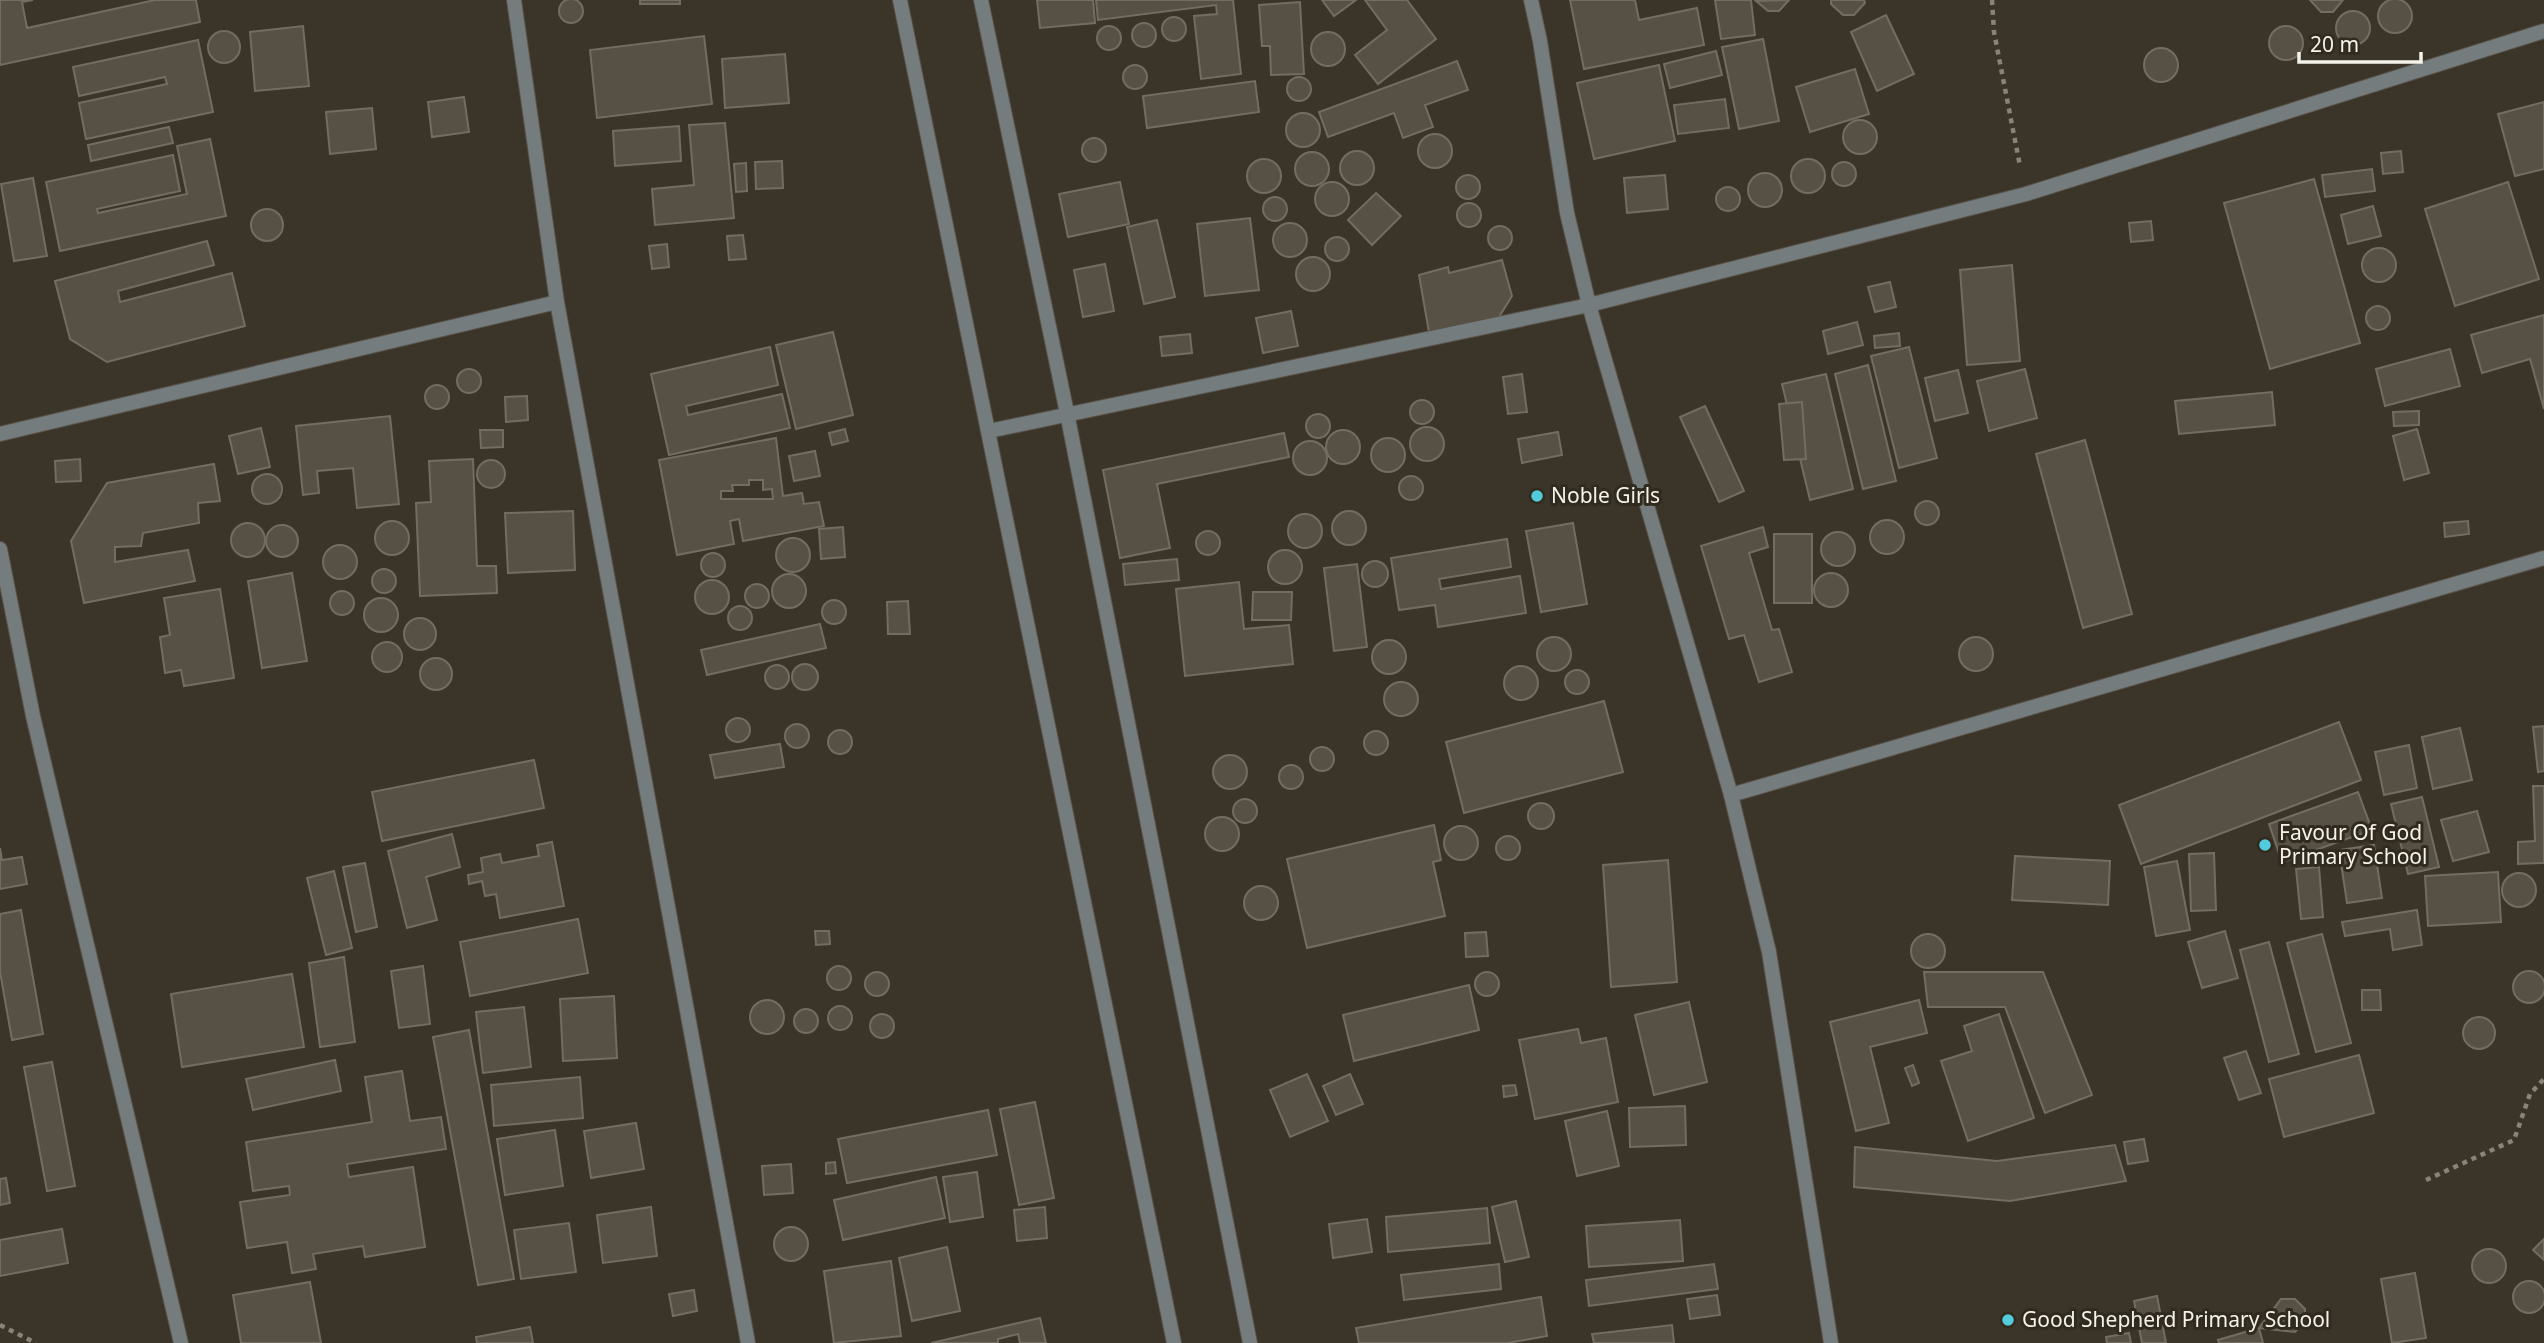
<svg xmlns="http://www.w3.org/2000/svg" width="2544" height="1343" font-family="'Noto Sans',sans-serif">
<style>
.building{fill:#575145;stroke:#736d60;stroke-width:2;fill-rule:evenodd}
.lines{fill:none;stroke-linecap:round;stroke-linejoin:round}
.street-casing{stroke:#585248;stroke-width:16}
.path{stroke:#89847a;stroke-width:4.5;stroke-dasharray:5 5;stroke-linecap:butt}
.street{stroke:#747c7d;stroke-width:14}
.poi-dot{fill:#54cadd;stroke:#302a1f;stroke-width:2.5}
.labels{text-anchor:middle;stroke-width:6;stroke-linejoin:round;paint-order:stroke}
.poi-label{font-size:21px;fill:#f5f2ea;stroke:#302a1f;text-anchor:start}
</style>
<rect width="100%" height="100%" fill="#3a3429"/>
<g class="building">
<circle cx="571" cy="11" r="12"/>
<circle cx="2395" cy="16" r="17"/>
<path d="M0,0h33l-11,2 5,26 128,-28h41l4,22 -200,43z"/>
<rect x="640" y="0" width="40" height="4"/>
<path d="M1037,0h56l2,23 -55,5z"/>
<path d="M1096,0h137l8,74 -40,5 -7,-63 23,-2 -1,-9 -118,15z"/>
<path d="M1322,0h34l-22,16z"/>
<path d="M1365,0h42l29,39 -58,45 -23,-29 32,-25z"/>
<path d="M1570,0h65l4,20 58,-12 7,37 -120,24z"/>
<path d="M1715,0h36l4,35 -34,4z"/>
<path d="M1789,0l-10,11h-11l-12,-10z"/>
<path d="M1831,0h33l1,3 -11,12h-11l-12,-11z"/>
<path d="M2310,0h33l-10,12h-12z"/>
<path d="M1300,2l4,72 -33,1 -1,-29h-8l-3,-41z"/>
<circle cx="2353" cy="28" r="17"/>
<path d="M1886,15l28,59 -37,17 -26,-59z"/>
<circle cx="1174" cy="29" r="12"/>
<circle cx="1144" cy="35" r="12"/>
<circle cx="1109" cy="38" r="12"/>
<path d="M303,26l6,60 -54,5 -5,-59z"/>
<circle cx="2286" cy="43" r="17"/>
<circle cx="224" cy="47" r="16"/>
<circle cx="1328" cy="49" r="17"/>
<path d="M704,36l8,68 -115,14 -7,-68z"/>
<path d="M1763,39l16,82 -40,8 -17,-82z"/>
<path d="M198,40l15,72 -127,27 -7,-36 88,-19 -2,-7 -86,19 -6,-29z"/>
<circle cx="2161" cy="65" r="17"/>
<path d="M1716,51l6,24 -52,13 -6,-24z"/>
<path d="M785,54l4,49 -64,5 -3,-49z"/>
<path d="M1457,61l11,29 -43,15 8,22 -30,11 -9,-25 -66,24 -9,-25z"/>
<circle cx="1135" cy="77" r="12"/>
<path d="M1659,65l16,76 -81,18 -17,-76z"/>
<path d="M1855,69l14,45 -59,18 -14,-45z"/>
<circle cx="1299" cy="89" r="12"/>
<path d="M1255,81l4,31 -112,16 -4,-32z"/>
<path d="M464,97l5,35 -37,5 -4,-35z"/>
<path d="M1725,99l4,29 -51,6 -4,-29z"/>
<path d="M2544,102v67l-29,7 -17,-62z"/>
<path d="M372,108l4,41 -46,5 -4,-42z"/>
<circle cx="1303" cy="130" r="17"/>
<circle cx="1860" cy="137" r="17"/>
<path d="M725,123l9,95 -79,7 -3,-36 42,-4 -5,-60z"/>
<path d="M679,126l2,35 -66,5 -2,-35z"/>
<path d="M169,127l4,16 -82,18 -3,-16z"/>
<circle cx="1435" cy="151" r="17"/>
<circle cx="1094" cy="150" r="12"/>
<path d="M210,139l16,77 -166,35 -14,-69 127,-27 7,36 -83,18 1,4 89,-19 -10,-48z"/>
<path d="M2401,151l2,21 -20,2 -2,-21z"/>
<circle cx="1357" cy="168" r="17"/>
<circle cx="1312" cy="169" r="17"/>
<circle cx="1264" cy="176" r="17"/>
<circle cx="1808" cy="176" r="17"/>
<path d="M782,161l1,27 -27,1 -1,-27z"/>
<circle cx="1844" cy="174" r="12"/>
<path d="M746,163l1,28 -11,1 -2,-28z"/>
<path d="M2372,169l3,22 -50,6 -3,-22z"/>
<circle cx="1765" cy="190" r="17"/>
<circle cx="1468" cy="187" r="12"/>
<path d="M1665,175l3,34 -41,4 -3,-35z"/>
<path d="M33,178l14,78 -33,5 -13,-77z"/>
<path d="M2314,179l46,164 -90,26 -46,-166z"/>
<path d="M1120,182l9,42 -61,13 -9,-43z"/>
<path d="M2508,182l31,97 -84,27 -30,-97z"/>
<circle cx="1332" cy="199" r="17"/>
<circle cx="1728" cy="199" r="12"/>
<path d="M1376,193l25,23 -29,29 -24,-25z"/>
<circle cx="1275" cy="209" r="12"/>
<circle cx="1469" cy="215" r="12"/>
<path d="M2373,206l8,30 -33,8 -7,-29z"/>
<circle cx="267" cy="225" r="16"/>
<path d="M1250,218l9,72 -54,6 -8,-72z"/>
<path d="M1157,220l18,77 -31,7 -17,-77z"/>
<path d="M2151,221l2,19 -22,2 -2,-19z"/>
<circle cx="1290" cy="240" r="17"/>
<circle cx="1500" cy="238" r="12"/>
<path d="M743,235l3,24 -17,1 -2,-24z"/>
<circle cx="1337" cy="249" r="12"/>
<path d="M207,241l7,24 -96,26 2,11 112,-29 13,53 -138,36 -37,-23 -15,-58z"/>
<path d="M667,244l2,23 -17,2 -3,-23z"/>
<circle cx="2379" cy="265" r="17"/>
<circle cx="1313" cy="274" r="17"/>
<path d="M1502,260l10,36 -23,37 -58,11 -12,-69 29,-8 1,6z"/>
<path d="M1105,264l9,47 -31,6 -9,-47z"/>
<path d="M2012,265l8,96 -53,4 -7,-95z"/>
<path d="M1890,282l6,25 -21,5 -7,-25z"/>
<circle cx="2378" cy="318" r="12"/>
<path d="M1291,311l7,35 -35,7 -7,-35z"/>
<path d="M2544,315v94l-14,-50 -48,14 -11,-38z"/>
<path d="M1857,322l6,23 -35,9 -5,-23z"/>
<path d="M833,332l20,83 -57,14 -20,-84z"/>
<path d="M1899,333l1,13 -25,2 -1,-12z"/>
<path d="M1190,334l2,19 -30,3 -2,-19z"/>
<path d="M770,347l8,38 -92,21 2,9 94,-21 8,34 -121,27 -18,-81z"/>
<path d="M1909,347l28,111 -38,10 -28,-112z"/>
<path d="M2450,349l10,37 -75,20 -9,-37z"/>
<path d="M1868,365l28,116 -33,8 -28,-115z"/>
<circle cx="469" cy="381" r="12"/>
<path d="M2025,369l12,49 -48,13 -12,-50z"/>
<path d="M1958,370l10,43 -33,8 -10,-43z"/>
<path d="M1522,374l5,38 -19,2 -5,-37z"/>
<path d="M1826,374l27,115 -43,11 -28,-116z"/>
<circle cx="437" cy="397" r="12"/>
<path d="M2272,392l3,33 -96,9 -4,-33z"/>
<path d="M527,396l1,24 -22,2 -1,-25z"/>
<circle cx="1422" cy="412" r="12"/>
<path d="M1802,402l4,57 -22,1 -5,-56z"/>
<path d="M1705,406l39,85 -25,11 -39,-85z"/>
<path d="M2419,411v14l-25,1 -1,-14z"/>
<circle cx="1318" cy="426" r="12"/>
<path d="M390,416l9,88 -42,4 -4,-40 -36,3 2,22 -16,2 -7,-69z"/>
<circle cx="1427" cy="444" r="17"/>
<path d="M261,428l9,39 -32,7 -9,-38z"/>
<path d="M845,429l3,12 -16,4 -3,-12z"/>
<path d="M2417,429l12,44 -25,7 -11,-44z"/>
<path d="M480,430h23v17l-22,1z"/>
<circle cx="1343" cy="447" r="17"/>
<path d="M1558,432l4,23 -40,8 -4,-24z"/>
<path d="M1284,433l5,24 -132,27 13,64 -50,10 -17,-88z"/>
<path d="M776,438l7,58 19,-3 2,11 15,-2 5,24 -81,15 -4,-22 -9,2 4,23 -57,11 -18,-95zM749,480h14v10l9,-1 1,10h-52v-8h12l-1,-6h17z"/>
<circle cx="1388" cy="455" r="17"/>
<path d="M2085,440l47,174 -49,14 -47,-174z"/>
<circle cx="1310" cy="458" r="17"/>
<path d="M815,451l5,25 -26,5 -5,-25z"/>
<path d="M80,459l1,22 -25,1 -1,-21z"/>
<path d="M473,459l4,107h19l1,27 -77,3 -4,-93 15,-1 -2,-41z"/>
<circle cx="491" cy="474" r="14"/>
<path d="M214,464l6,37 -22,2 1,20 -56,10 -2,13 -26,1v15l73,-12 7,31 -111,22 -13,-62 36,-58z"/>
<circle cx="267" cy="489" r="15"/>
<circle cx="1411" cy="488" r="12"/>
<circle cx="1927" cy="513" r="12"/>
<path d="M573,511l2,59 -67,3 -3,-60z"/>
<circle cx="1349" cy="528" r="17"/>
<circle cx="1305" cy="531" r="17"/>
<circle cx="1887" cy="537" r="17"/>
<path d="M2468,521l1,13 -24,3 -1,-14z"/>
<circle cx="392" cy="538" r="17"/>
<path d="M1573,523l14,81 -46,8 -15,-81z"/>
<circle cx="248" cy="540" r="17"/>
<circle cx="282" cy="541" r="16"/>
<path d="M843,527l2,30 -24,2 -2,-30z"/>
<path d="M1763,527l5,20 -19,6 23,77 7,-1 13,43 -33,10 -15,-47 -15,4 -28,-93z"/>
<circle cx="1208" cy="543" r="12"/>
<circle cx="1838" cy="549" r="17"/>
<rect x="1774" y="534" width="38" height="69"/>
<circle cx="793" cy="555" r="17"/>
<path d="M1507,539l4,28 -72,12 2,10 79,-13 6,37 -88,14 -3,-22 -36,5 -8,-52z"/>
<circle cx="340" cy="562" r="17"/>
<circle cx="1285" cy="567" r="17"/>
<circle cx="713" cy="565" r="12"/>
<path d="M1177,559l2,21 -54,5 -2,-21z"/>
<circle cx="1375" cy="574" r="13"/>
<path d="M1357,564l10,83 -33,4 -10,-83z"/>
<circle cx="384" cy="581" r="12"/>
<path d="M292,573l15,88 -45,7 -14,-87z"/>
<circle cx="1831" cy="590" r="17"/>
<circle cx="789" cy="591" r="17"/>
<circle cx="712" cy="597" r="17"/>
<path d="M1239,582l5,47 45,-4 4,39 -108,12 -9,-87z"/>
<circle cx="757" cy="596" r="12"/>
<path d="M220,589l14,89 -50,8 -3,-16 -16,3 -5,-36 10,-2 -6,-37z"/>
<circle cx="342" cy="603" r="12"/>
<path d="M1253,592h39l-1,28h-39z"/>
<circle cx="381" cy="615" r="17"/>
<circle cx="834" cy="612" r="12"/>
<path d="M908,601l2,33h-22l-1,-32z"/>
<circle cx="740" cy="618" r="12"/>
<circle cx="420" cy="634" r="16"/>
<path d="M820,624l6,24 -119,27 -6,-25z"/>
<circle cx="1554" cy="654" r="17"/>
<circle cx="1976" cy="654" r="17"/>
<circle cx="1389" cy="657" r="17"/>
<circle cx="387" cy="657" r="15"/>
<circle cx="436" cy="674" r="16"/>
<circle cx="805" cy="677" r="13"/>
<circle cx="777" cy="677" r="12"/>
<circle cx="1521" cy="683" r="17"/>
<circle cx="1577" cy="682" r="12"/>
<circle cx="1401" cy="699" r="17"/>
<path d="M1604,701l19,71 -159,41 -18,-71z"/>
<circle cx="738" cy="730" r="12"/>
<path d="M2339,722l22,58 -220,84 -22,-59z"/>
<circle cx="797" cy="736" r="12"/>
<path d="M2544,726v45l-6,1 -5,-45z"/>
<path d="M2460,728l12,52 -39,9 -11,-52z"/>
<circle cx="840" cy="742" r="12"/>
<circle cx="1376" cy="743" r="12"/>
<path d="M780,744l4,23 -69,11 -5,-23z"/>
<path d="M2409,745l8,43 -33,7 -9,-43z"/>
<circle cx="1322" cy="759" r="12"/>
<circle cx="1230" cy="772" r="17"/>
<path d="M534,760l10,48 -162,33 -10,-49z"/>
<circle cx="1291" cy="777" r="12"/>
<path d="M2533,786h11v77l-26,1v-22l17,-1z"/>
<path d="M2358,792l14,38 -90,32 -13,-38z"/>
<path d="M2422,797l17,70 -31,7 -17,-70z"/>
<circle cx="1245" cy="811" r="12"/>
<circle cx="1541" cy="816" r="13"/>
<path d="M2477,811l12,41 -36,9 -12,-41z"/>
<circle cx="1222" cy="834" r="17"/>
<path d="M1434,825l7,35 -8,2 12,54 -138,32 -20,-89z"/>
<circle cx="1461" cy="843" r="17"/>
<path d="M452,834l8,33 -34,10 11,43 -30,8 -19,-77z"/>
<circle cx="1508" cy="848" r="12"/>
<path d="M552,842l12,64 -64,12 -4,-24 -11,2 -3,-15 -13,3 -1,-9 15,-3 -2,-14 19,-4 2,9 37,-7 -2,-11z"/>
<path d="M2374,845l8,53 -35,5 -8,-53z"/>
<path d="M0,848l2,12 20,-3 5,27 -27,5z"/>
<path d="M2214,853l2,57 -25,1 -2,-57z"/>
<path d="M2015,856l95,5 -2,44 -96,-5z"/>
<path d="M1668,860l9,122 -66,5 -8,-122z"/>
<path d="M2177,861l13,69 -34,6 -12,-69z"/>
<path d="M365,863l12,64 -21,5 -13,-65z"/>
<path d="M2319,867l4,50 -22,2 -5,-50z"/>
<path d="M334,871l18,77 -26,7 -19,-77z"/>
<path d="M2498,872l3,50 -73,4 -3,-50z"/>
<circle cx="2519" cy="890" r="17"/>
<circle cx="1261" cy="903" r="17"/>
<path d="M21,910l22,124 -31,6 -12,-68v-58z"/>
<path d="M2417,910l5,35 -29,5 -3,-21 -45,7 -3,-14z"/>
<path d="M578,919l10,54 -118,23 -10,-54z"/>
<path d="M815,931h14l1,13 -14,1z"/>
<path d="M2225,931l13,47 -36,10 -14,-46z"/>
<path d="M1486,932l2,24 -22,1 -1,-24z"/>
<path d="M2322,934l29,109 -35,9 -29,-109z"/>
<circle cx="1928" cy="951" r="17"/>
<path d="M2269,942l30,112 -30,8 -29,-112z"/>
<path d="M344,957l11,85 -35,5 -11,-84z"/>
<circle cx="839" cy="978" r="12"/>
<path d="M423,966l7,58 -31,4 -8,-57z"/>
<circle cx="2529" cy="987" r="16"/>
<circle cx="877" cy="984" r="12"/>
<circle cx="1487" cy="984" r="12"/>
<path d="M1924,972h119l49,123 -47,18 -40,-106h-77z"/>
<path d="M292,974l12,73 -122,20 -11,-73z"/>
<path d="M1469,985l10,45 -125,31 -11,-46z"/>
<path d="M2362,990h18l1,20h-19z"/>
<path d="M614,996l3,62 -54,3 -3,-62z"/>
<path d="M1919,1000l8,33 -57,14 19,76 -33,8 -26,-109z"/>
<circle cx="767" cy="1017" r="17"/>
<path d="M1689,1002l18,80 -53,13 -19,-80z"/>
<circle cx="840" cy="1018" r="12"/>
<path d="M524,1007l7,60 -48,6 -7,-61z"/>
<circle cx="806" cy="1021" r="12"/>
<circle cx="882" cy="1026" r="12"/>
<path d="M1999,1014l35,104 -66,23 -27,-80 31,-10 -8,-25z"/>
<circle cx="2479" cy="1033" r="16"/>
<path d="M1578,1029l3,14 25,-5 12,64 -83,17 -16,-79z"/>
<path d="M469,1030l45,249 -36,6 -45,-248z"/>
<path d="M2246,1051l15,42 -22,7 -15,-42z"/>
<path d="M2359,1055l15,58 -90,24 -15,-58z"/>
<path d="M335,1060l6,31 -88,19 -7,-31z"/>
<path d="M52,1062l23,124 -28,5 -23,-124z"/>
<path d="M1913,1065l6,18 -7,3 -7,-18z"/>
<path d="M402,1071l8,50 31,-4 5,32 -99,15 2,13 64,-10 12,80 -60,10 -2,-11 -50,8 3,15 -24,4 -5,-31 -40,6 -7,-46 50,-7 -1,-9 -36,5 -7,-49 126,-20 -7,-45z"/>
<path d="M1307,1074l21,47 -38,16 -20,-47z"/>
<path d="M1350,1074l13,30 -27,11 -13,-29z"/>
<path d="M580,1077l3,41 -89,8 -3,-41z"/>
<path d="M1515,1085l2,10 -13,2 -1,-11z"/>
<path d="M1035,1102l19,96 -35,7 -19,-96z"/>
<path d="M1685,1106l1,39 -56,2 -1,-39z"/>
<path d="M988,1110l9,45 -150,28 -9,-44z"/>
<path d="M1607,1111l12,55 -42,10 -12,-55z"/>
<path d="M636,1123l8,46 -53,9 -7,-47z"/>
<path d="M555,1130l8,56 -58,9 -8,-56z"/>
<path d="M2144,1139l4,22 -20,3 -4,-22z"/>
<path d="M2115,1145l11,36 -116,20 -156,-14 1,-40 142,14z"/>
<path d="M835,1162l1,11 -10,1v-11z"/>
<path d="M791,1164l2,29 -29,2 -2,-29z"/>
<path d="M977,1172l6,45 -33,5 -7,-45z"/>
<path d="M936,1177l9,41 -102,22 -9,-40z"/>
<path d="M6,1178l4,25 -10,2v-26z"/>
<path d="M1516,1201l13,56 -24,5 -13,-55z"/>
<path d="M651,1207l6,49 -54,7 -6,-48z"/>
<path d="M1045,1207l2,31 -30,3 -3,-31z"/>
<path d="M1487,1208l3,35 -102,9 -2,-35z"/>
<path d="M1367,1219l5,33 -39,6 -4,-34z"/>
<path d="M1680,1220l3,41 -94,6 -3,-41z"/>
<path d="M569,1223l7,49 -55,7 -7,-49z"/>
<circle cx="791" cy="1244" r="17"/>
<path d="M62,1229l6,34 -68,13v-36z"/>
<path d="M2544,1239v21l-11,-10z"/>
<path d="M947,1247l13,64 -48,10 -13,-63z"/>
<circle cx="2489" cy="1266" r="17"/>
<path d="M891,1261l10,75 -67,7 -10,-72z"/>
<path d="M1499,1264l2,25 -97,11 -3,-25z"/>
<path d="M1714,1264l4,25 -129,17 -3,-26z"/>
<path d="M2415,1273l11,65 -34,5 -11,-64z"/>
<circle cx="2529" cy="1297" r="16"/>
<path d="M310,1282l11,61h-80l-8,-48z"/>
<path d="M694,1290l3,21 -24,5 -4,-22z"/>
<path d="M1717,1295l3,20 -30,4 -3,-20z"/>
<path d="M2157,1296l9,47h-24l-8,-42z"/>
<path d="M1541,1297l6,39 -39,7h-149l-3,-15z"/>
<path d="M2281,1299h14l10,10v11l-10,12 -36,-4z"/>
<path d="M1040,1318l6,25h-26l-2,-9 -20,5v4h-67z"/>
<path d="M1672,1325l2,18h-80l-2,-9z"/>
<path d="M530,1327l3,16h-56l-1,-6z"/>
<path d="M2259,1328l4,15h-44l-1,-3z"/>
<path d="M2129,1333l2,10h-24l-1,-6z"/>
</g>
<g class="lines">
<g class="street-casing">
<g id="street">
<path d="M514,0l43,302 191,1041"/>
<path d="M900,0l274,1343"/>
<path d="M981,0l86,413 183,930"/>
<path d="M1531,0l9,41 27,172 22,92 142,490 38,157 62,391"/>
<path d="M989,431l600,-126 437,-111 518,-163"/>
<path d="M0,434l557,-132"/>
<path d="M0,549l33,167 148,627"/>
<path d="M1731,795l813,-237"/>
</g>
</g>
<g class="path">
<path d="M1992,0l2,32 26,134"/>
<path d="M2426,1180l88,-40 16,-46 14,-15"/>
<path d="M0,1325l36,18"/>
</g>
<use href="#street" class="street"/>
</g>
<g class="poi-dot">
<circle cx="1537" cy="496" r="7"/>
<circle cx="2265" cy="845" r="7"/>
<circle cx="2008" cy="1320" r="7"/>
</g>
<g class="labels">
<g class="poi-label">
<text x="1551" y="503">Noble Girls</text>
<text x="2279" y="840">Favour Of God<tspan x="2279" dy="24">Primary School</tspan></text>
<text x="2022" y="1327">Good Shepherd Primary School</text>
</g>
</g>
<path d="M2299 52v10h122v-10" fill="none" stroke="#f5f2ea" stroke-width="3.5"/>
<text x="2310" y="52" font-size="21" fill="#f5f2ea" stroke="#302a1f" stroke-width="5" paint-order="stroke">20 m</text>
</svg>
